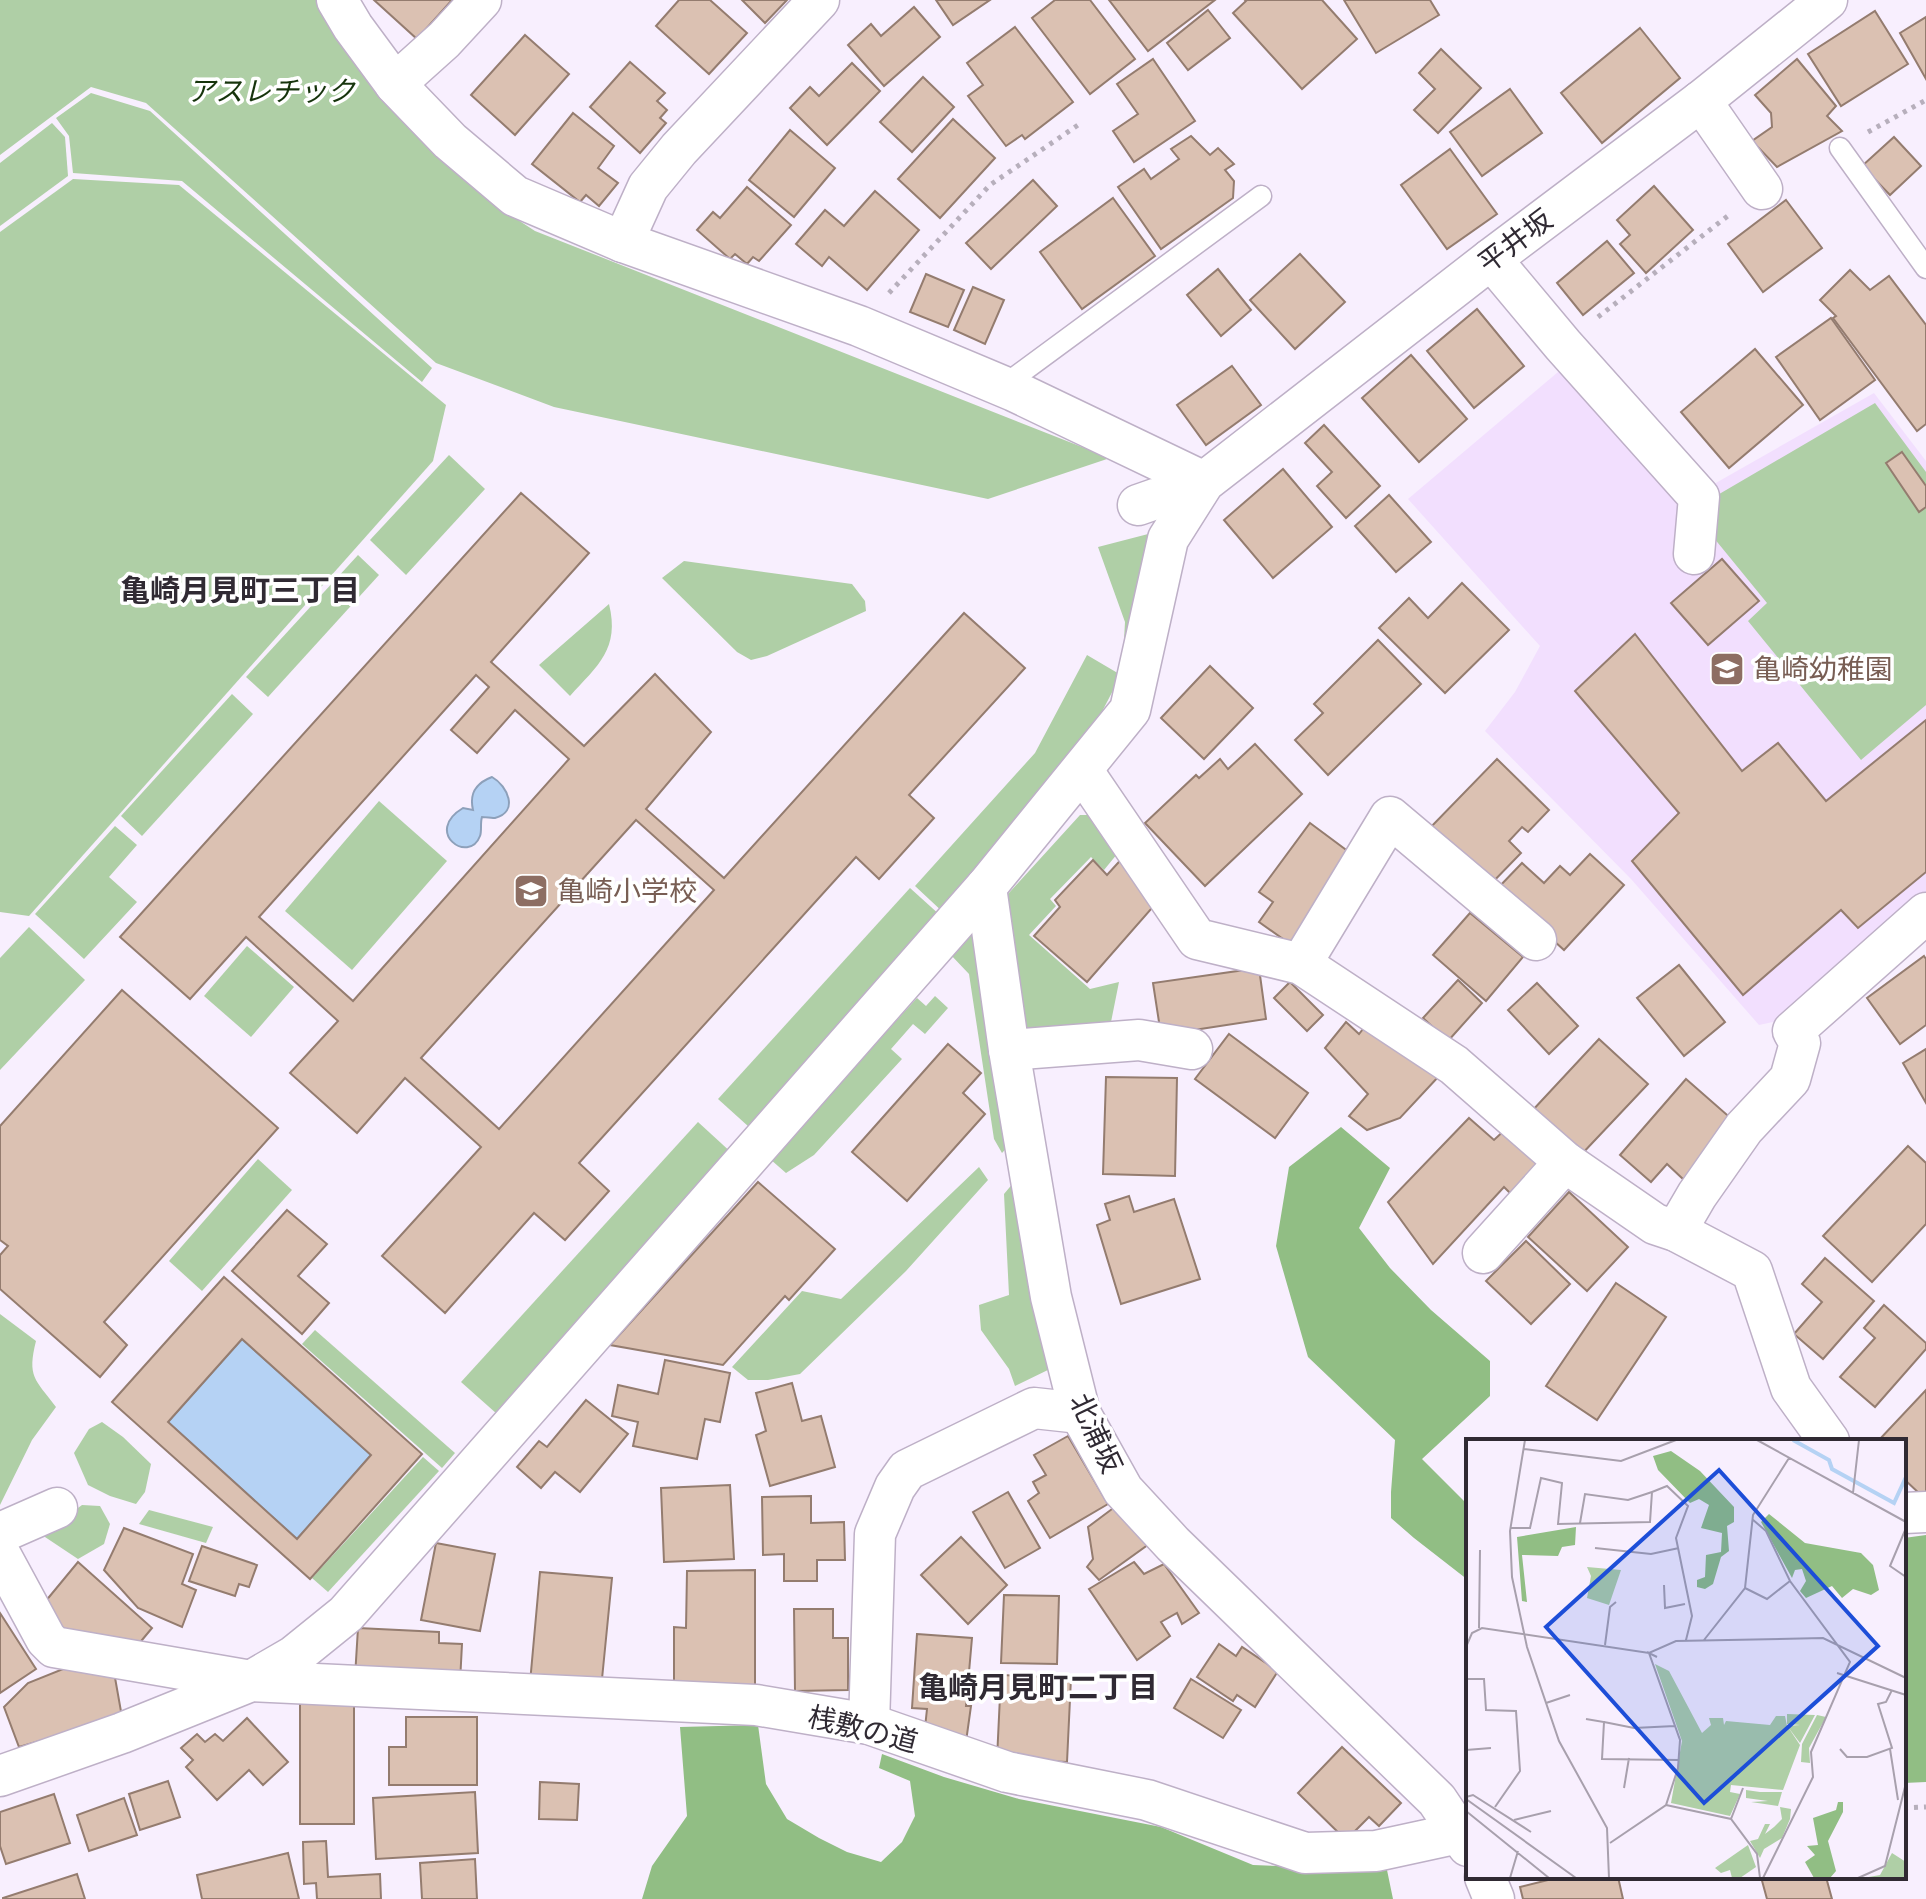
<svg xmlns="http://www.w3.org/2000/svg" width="1926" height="1899" font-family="Lora,'Noto Sans JP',serif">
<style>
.built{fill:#f2dffe}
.green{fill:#afcfa6}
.forest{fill:#91be84}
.water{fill:#b5d2f4;stroke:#8da0ba;stroke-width:2}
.building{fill:#dbc1b2;stroke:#947c6f;stroke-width:2;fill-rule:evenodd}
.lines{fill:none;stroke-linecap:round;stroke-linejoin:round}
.service-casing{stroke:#beb0c7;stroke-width:23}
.minor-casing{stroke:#beb0c7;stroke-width:43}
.path{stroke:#b7afbc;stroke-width:5;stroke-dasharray:4 6;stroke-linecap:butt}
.service{stroke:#fff;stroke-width:20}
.minor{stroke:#fff;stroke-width:40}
.labels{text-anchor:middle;stroke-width:7;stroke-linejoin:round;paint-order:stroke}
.park-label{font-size:28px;font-style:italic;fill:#16340c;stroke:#fff}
.street-label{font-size:28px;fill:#302a33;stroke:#fff}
.education-label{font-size:28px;fill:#785e54;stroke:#fff;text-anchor:start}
.neighbourhood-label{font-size:30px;font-weight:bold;fill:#302a33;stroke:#fff}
.inset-river{fill:none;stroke:#b5d2f4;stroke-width:4}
.inset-road{fill:none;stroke:#a8a0ad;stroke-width:2}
.view{fill:#1d4ed8;fill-opacity:0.15;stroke:#1d4ed8;stroke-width:4}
.inset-edge{fill:none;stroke:#302a33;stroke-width:4}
</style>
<rect width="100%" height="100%" fill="#f8effe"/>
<path class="built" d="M1590,345l124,139 160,-91 52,68v435l-144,124 -23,5 -128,-146 -146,-148 30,-39 25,-46 -132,-147z"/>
<g class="green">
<path d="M0,0h320l74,111 95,90 46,30 575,227 -122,41 -434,-92 -118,-44 -290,-260 -55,-16 -91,68z"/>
<path d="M91,93l59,18 282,257 -10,14 -240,-201 -109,-8 -4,-37 -13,-18z"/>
<path d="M52,123l13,14 3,39 -68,50v-63z"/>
<path d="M73,179l106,6 267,220 -13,56 -404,455 -29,-4v-680z"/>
<path d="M1875,403l51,69v233l-65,55 -113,-139 19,-18 -58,-71v-32z"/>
<path d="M449,455l36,34 -79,86 -36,-35z"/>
<path d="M1152,533l-29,125 2,-36 -27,-75z"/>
<path d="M358,555l21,20 -111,122 -22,-20z"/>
<path d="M684,561l168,23 13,17 1,10 -99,45 -16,4 -14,-8 -75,-74z"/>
<path d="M609,604c11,45 -11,61 -39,92l-31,-31z"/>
<path d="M1087,655l34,20 -55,106 -121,133 -30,-28 120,-133z"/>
<path d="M232,694l21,20 -111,122 -21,-20z"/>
<path d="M379,801l68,60 -95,109 -67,-59z"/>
<path d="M1080,815h20l22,33 -18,22 -13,-13 -41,42 6,7 -27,29 61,54 29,-7 -9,45 -85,12 -17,-145z"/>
<path d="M115,826l22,19 -28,32 28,25 -53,57 -49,-45z"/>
<path d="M910,888l31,28 -192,211 -31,-28z"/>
<path d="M29,927l56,53 -85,90v-112z"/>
<path d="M977,929l37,211 -12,13 -8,-14 -25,-165 -19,-20z"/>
<path d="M247,946l47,41 -43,50 -47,-41z"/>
<path d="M935,996l13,12 -23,26 -12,-10 -22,25 11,10 -88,96 -28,18 -16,-14 147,-161 9,8z"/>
<path d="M698,1122l36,33 -237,259 -36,-32z"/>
<path d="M258,1159l34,31 -90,101 -33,-30z"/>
<path d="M979,1167l9,13 -82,91 -106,103 -32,6h-20l-16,-13 70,-76 39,8z"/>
<path d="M1019,1176l33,192 -37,18 -6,-17 -28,-39 -2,-25 30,-10 -5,-101z"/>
<path d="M0,1314l36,27c-9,36 -1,38 20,66l-24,33 -32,65z"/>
<path d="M315,1330l140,123 -13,15 -140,-124z"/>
<path d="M102,1422l21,15 28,27 -6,28 -9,12 -26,-8 -22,-11 -14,-32 15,-24z"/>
<path d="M423,1457l16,14 -111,121 -16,-14z"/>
<path d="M82,1505l18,1 10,18 -6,20 -26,15 -36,-24z"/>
<path d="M149,1510l64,17 -7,16 -67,-19z"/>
</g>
<g class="forest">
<path d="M1341,1127l49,41 -31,60 31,40 41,42 59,51v35l-68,63 46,46v75l-54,-42 -23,-20v-26l4,-52 -87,-83 -32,-111 13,-79z"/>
<path d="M1926,1535v247l-22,1v-245z"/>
<path d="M758,1725l8,59 21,35 32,19 28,14 34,10 21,-20 13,-26 -5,-35 -31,-13 3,-14 62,23 75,22 142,28 92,38 134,5 6,29h-751l10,-33 35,-50 -7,-89z"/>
</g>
<g class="water">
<path d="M492,777c16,9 27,35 3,41 -1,0 -12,-1 -13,-1 -2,6 0,14 -2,19 -11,29 -57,-4 -17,-28l10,2c-4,-17 3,-27 19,-33z"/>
<path d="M242,1339l129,116 -74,84 -129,-117z"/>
</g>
<g class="building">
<path d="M374,0h78l-35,39z"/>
<path d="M679,0h31l37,33 -38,41 -53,-48z"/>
<path d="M742,0h45l-22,23z"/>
<path d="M936,0h54l-37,25z"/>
<path d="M1055,0h35l45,59 -45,35 -58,-76z"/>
<path d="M1109,0h106l-67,51z"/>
<path d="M1245,0h77l35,39 -55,50 -69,-76 13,-12z"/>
<path d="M1344,0h86l9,15 -63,38z"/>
<path d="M914,7l26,30 -56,49 -36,-41 23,-21 10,12z"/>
<path d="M1208,10l22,28 -42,32 -21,-27z"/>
<path d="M1875,11l33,53 -67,42 -33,-52z"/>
<path d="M1926,17v62l-26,-46z"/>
<path d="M1015,27l58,75 -48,37 -3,-4 -16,11 -38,-50 15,-11 -16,-22z"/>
<path d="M1640,28l40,50 -78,65 -41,-50z"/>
<path d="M525,35l44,39 -54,61 -44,-40z"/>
<path d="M1441,49l40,39 -43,45 -24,-23 21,-21 -16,-16z"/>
<path d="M1153,59l42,62 -61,41 -21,-31 25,-17 -21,-30z"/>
<path d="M1797,59l39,47 -9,10 15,15 -65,36 -25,-26 20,-14 -1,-14 -16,-18z"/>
<path d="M630,62l35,31 -8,8 10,9 -7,8 6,5 -26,30 -50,-46z"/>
<path d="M852,63l28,28 -53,54 -37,-37 20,-21 9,9z"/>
<path d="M923,77l31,30 -42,45 -32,-30z"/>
<path d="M1510,89l32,44 -60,43 -32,-44z"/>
<path d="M573,113l41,33 -16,22 20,15 -19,23 -13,-11 -6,7 -48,-38z"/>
<path d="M953,119l42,39 -55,60 -42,-39z"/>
<path d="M790,130l45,38 -41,49 -45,-37z"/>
<path d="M1191,136l19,19 8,-7 16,16 -9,6 9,11 -1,17 -72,51 -43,-62 26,-18 7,10 28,-20 -8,-10z"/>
<path d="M1894,137l27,29 -31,29 -28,-29z"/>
<path d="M1450,149l47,65 -50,35 -46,-64z"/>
<path d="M1033,180l24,26 -66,63 -25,-26z"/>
<path d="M1654,186l39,44 -47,43 -26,-29 10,-9 -13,-15z"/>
<path d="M747,187l44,38 -32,36 -6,-4 -6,7 -12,-10 -5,5 -33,-29 16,-18 7,6z"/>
<path d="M875,191l44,39 -52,60 -38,-33 -7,9 -26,-22 29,-34 19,16z"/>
<path d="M1113,198l42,58 -73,53 -42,-57z"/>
<path d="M1786,200l36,48 -59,44 -35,-48z"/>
<path d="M1607,241l27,32 -51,42 -26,-32z"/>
<path d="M1300,254l45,48 -50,47 -45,-49z"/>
<path d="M1218,269l33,41 -30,26 -34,-41z"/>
<path d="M1850,270l20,20 19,-14 37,49v99l-9,7 -84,-113 3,-2 -16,-16z"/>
<path d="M926,274l38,16 -16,37 -38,-15z"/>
<path d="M973,287l31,13 -19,44 -31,-14z"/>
<path d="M1477,309l47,57 -50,42 -47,-57z"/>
<path d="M1831,318l44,62 -55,40 -44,-63z"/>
<path d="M1755,349l48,56 -74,63 -48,-56z"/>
<path d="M1411,355l56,64 -48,43 -57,-64z"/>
<path d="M1232,366l29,39 -55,40 -29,-40z"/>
<path d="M1324,425l56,61 -34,32 -29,-32 15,-14 -27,-29z"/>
<path d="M1902,452l24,34v21l-7,5 -33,-49z"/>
<path d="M1283,469l49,58 -59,51 -49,-58z"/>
<path d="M521,493l68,60 -98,109 93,84 71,-72 56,58 -65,77 78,69 240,-265 61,55 -116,127 25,23 -55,61 -23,-22 -277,306 30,28 -44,49 -31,-27 -89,100 -63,-57 99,-109 -76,-69 -48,55 -67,-60 48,-52 -92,-84 -56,62 -70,-62zM476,675l13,12 -38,43 26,23 38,-43 54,49 -216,242 -94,-84zM636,820l78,70 -215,239 -78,-71z"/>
<path d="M1389,495l42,47 -35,30 -41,-46z"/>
<path d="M1722,559l37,42 -51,44 -37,-42z"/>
<path d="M1462,583l47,47 -64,63 -66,-65 30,-30 19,20z"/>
<path d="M1635,634l107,137 36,-28 48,58 100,-81v152l-68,56 -17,-18 -98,85 -111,-134 47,-48 -104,-122z"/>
<path d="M1378,640l43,44 -93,91 -33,-35 28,-27 -9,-9z"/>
<path d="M1210,666l43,42 -49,51 -43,-41z"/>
<path d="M1255,744l47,50 -97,92 -60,-63 51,-48 3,3 21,-19 8,10z"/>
<path d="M1497,759l52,51 -21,22 -6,-5 -13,14 12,12 -35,36 -59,-58z"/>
<path d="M1310,823l47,35 -64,88 -34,-24 14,-20 -14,-10z"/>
<path d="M1128,852l31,48 -72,82 -53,-46 26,-29 -5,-7 38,-40 14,15z"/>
<path d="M1590,854l34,31 -60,65 -67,-61 25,-26 22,20 16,-17 10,9z"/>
<path d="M1470,913l53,44 -37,44 -53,-46z"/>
<path d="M1924,956l2,3v66l-26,19 -33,-46z"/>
<path d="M1679,965l46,57 -41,34 -47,-58z"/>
<path d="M1259,968l7,51 -105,16 -8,-52z"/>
<path d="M1458,980l24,23 -34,38 -25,-23z"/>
<path d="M1290,982l33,33 -16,16 -33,-33z"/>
<path d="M1537,983l41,43 -29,28 -41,-44z"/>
<path d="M122,990l156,138 -174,194 23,23 -27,32 -100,-88v-34l8,-9 -8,-6v-114z"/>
<path d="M1371,1019l68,57 -39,42 -33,12 -18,-14 19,-22 -43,-46 21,-26 13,12z"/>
<path d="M1229,1034l79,59 -33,45 -80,-59z"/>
<path d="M1599,1039l49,45 -69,73 -48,-45z"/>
<path d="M948,1044l33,29 -18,20 22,21 -78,87 -55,-49z"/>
<path d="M1926,1049v54l-23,-40z"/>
<path d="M1106,1077l71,1 -2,98 -72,-2z"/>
<path d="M1686,1079l48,42 -50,59 -17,-16 -16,18 -31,-27z"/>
<path d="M1469,1118l25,22 14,-13 33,33 -30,34 -7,-7 -71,77 -45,-62z"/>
<path d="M1908,1146l18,17v61l-54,58 -49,-46z"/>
<path d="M758,1182l77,67 -46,51 -4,-4 -62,69 -113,-20z"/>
<path d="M1569,1192l59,55 -41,44 -59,-54z"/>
<path d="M1129,1196l5,16 40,-13 26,80 -79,25 -24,-79 13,-5 -5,-16z"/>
<path d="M287,1210l40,34 -29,32 31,27 -27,31 -70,-63z"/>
<path d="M1526,1241l44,43 -39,40 -45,-43z"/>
<path d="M1825,1258l49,43 -51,58 -29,-25 28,-32 -20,-18z"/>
<path d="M224,1277l198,177 -112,125 -198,-177zM242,1339l129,116 -74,84 -129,-117z"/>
<path d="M1616,1283l50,34 -69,103 -51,-34z"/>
<path d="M1884,1305l42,38v6l-51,58 -35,-30 35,-39 -11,-10z"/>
<path d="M665,1360l65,13 -10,49 -15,-3 -8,40 -64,-13 5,-24 -26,-6 6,-31 40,9z"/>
<path d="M792,1383l10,38 19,-5 14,51 -65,19 -14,-51 10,-4 -10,-38z"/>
<path d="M1926,1390v103l-4,3 -18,-17v-38h-26z"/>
<path d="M586,1400l42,34 -48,58 -25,-20 -14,16 -24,-21 22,-26 8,6z"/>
<path d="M1068,1436l40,68 -58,34 -22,-37 11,-8 -6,-11 13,-7 -12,-20z"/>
<path d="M730,1485l4,74 -70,3 -3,-74z"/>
<path d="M1008,1492l32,56 -35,20 -32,-56z"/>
<path d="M811,1496v27l33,-1 1,38h-28v21h-33v-27l-21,1 -1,-58z"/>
<path d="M1116,1506l33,38 -50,36 -12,-13 6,-8 -5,-32z"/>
<path d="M124,1528l69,26 -11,30 14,6 -14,37 -44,-19 -34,-38z"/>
<path d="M961,1537l46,48 -39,39 -47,-49z"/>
<path d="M436,1543l59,11 -15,77 -59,-11z"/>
<path d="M202,1546l55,19 -8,22 -10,-3 -4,12 -46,-15z"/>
<path d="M78,1562l74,66 -20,24 -62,-16 -30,-28z"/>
<path d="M1134,1562l10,12 20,-10 35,49 -17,11 -5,-11 -16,9 9,14 -33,24 -48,-71z"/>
<path d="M755,1570v115h-81v-58l12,1 1,-57z"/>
<path d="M540,1572l72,6 -11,111 -71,-6z"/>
<path d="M1004,1595l55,1 -2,68 -56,-1z"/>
<path d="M794,1609h39v29h15v52l-53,1z"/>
<path d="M0,1613l36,56 -36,24z"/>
<path d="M358,1628l81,4v11l23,1 -2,38 -105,-5z"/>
<path d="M917,1634l55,4 -6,68h5l-6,43 -41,-12 3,-28 -15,-1z"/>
<path d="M1219,1644l17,12 6,-9 36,24 -23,36 -18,-12 -4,6 -36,-24z"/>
<path d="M68,1667l46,5 8,45 -103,30 -15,-40 24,-24z"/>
<path d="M1001,1675l70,3 -4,84 -70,-3z"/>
<path d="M1191,1679l50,31 -18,28 -49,-30z"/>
<path d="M354,1702v122h-54v-121z"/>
<path d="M406,1717h71v68h-88v-38h17z"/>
<path d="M247,1718l41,44 -25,23 -14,-15 -32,30 -31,-33 7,-7 -12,-12 16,-14 8,8 10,-8 8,7z"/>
<path d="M1342,1747l59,56 -22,23 -10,-9 -23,23 -48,-47z"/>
<path d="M168,1781l12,36 -40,13 -11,-36z"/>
<path d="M540,1782l39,2 -2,36 -38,-1z"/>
<path d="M475,1792l3,61 -102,6 -3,-61z"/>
<path d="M54,1794l16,49 -64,21 -6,-18v-34z"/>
<path d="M124,1798l13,37 -48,16 -12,-36z"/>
<path d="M326,1841l2,36 52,-3 1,25h-64l-1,-16 -12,1 -1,-42z"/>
<path d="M288,1853l11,46h-97l-5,-24z"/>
<path d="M475,1859l2,40h-55l-2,-36z"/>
<path d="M77,1874l8,25h-82v-1z"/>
<path d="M1560,1877h58l5,22h-100l-3,-12z"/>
<path d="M1761,1877h65l6,22h-65z"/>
</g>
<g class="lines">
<g class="service-casing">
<g id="service">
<path d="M1840,148l86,120"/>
<path d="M1003,386l258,-190"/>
</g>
</g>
<g class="minor-casing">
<g id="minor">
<path d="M337,0l16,27 42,57 55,57 65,55 108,46 236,84 155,65 190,91 -66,23"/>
<path d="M395,84l49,-44 37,-40"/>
<path d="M1701,101l61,88"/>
<path d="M623,242l25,-55 31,-38 140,-149"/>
<path d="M1491,259l72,86 136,152 -5,57"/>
<path d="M1082,770l115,169 104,25 153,101 111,97 90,62 21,7 76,40 39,117 38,53"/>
<path d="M986,887l23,163 42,247 29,116 43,77 50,54 264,256 31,46"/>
<path d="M1301,964l89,-147 146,123"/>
<path d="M1009,1050l130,-10 53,9"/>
<path d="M1676,1231l21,-36 47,-67 46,-49 10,-36 -7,-12 133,-118"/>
<path d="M1483,1253l82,-91"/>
<path d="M1904,1513l22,-1"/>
<path d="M0,1533l57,-25"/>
<path d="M0,1554l46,85 8,8 197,34 505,24 113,19 138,48 140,28 158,53 71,-2 83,-18"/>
<path d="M869,1724l6,-190 20,-47 12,-17 127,-62 46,5"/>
<path d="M0,1776l122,-43 129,-52 43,-25 52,-42 640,-727 144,-177 38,-171 36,-57 287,-223 210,-158 126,-101"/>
<path d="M1485,1877l9,22"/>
</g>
</g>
<g class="path">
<path d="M1868,132l58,-32"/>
<path d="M889,293l101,-108 88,-60"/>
<path d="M1598,317l131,-102"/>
<path d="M1904,1808l22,-1"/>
</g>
<use href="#service" class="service"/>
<use href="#minor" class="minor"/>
</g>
<defs>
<g id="school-square" transform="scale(1.8)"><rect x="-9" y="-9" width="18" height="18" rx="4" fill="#8d6e63" stroke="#fff"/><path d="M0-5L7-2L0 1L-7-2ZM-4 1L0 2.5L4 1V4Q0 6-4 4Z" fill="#fff"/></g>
</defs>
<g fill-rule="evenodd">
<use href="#school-square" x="1727" y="669"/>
<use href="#school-square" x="531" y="891"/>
</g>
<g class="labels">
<g class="park-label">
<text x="271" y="101">アスレチック</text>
</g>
<g class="street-label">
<text transform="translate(1515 241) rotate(-37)" y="10">平井坂</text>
<text transform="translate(1096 1433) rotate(65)" y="10">北浦坂</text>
<text transform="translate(863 1729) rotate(14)" y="10">桟敷の道</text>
</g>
<g class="education-label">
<text x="1753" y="679">亀崎幼稚園</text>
<text x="557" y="901">亀崎小学校</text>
</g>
<g class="neighbourhood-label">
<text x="240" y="601">亀崎月見町三丁目</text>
<text x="1038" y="1698">亀崎月見町二丁目</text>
</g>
</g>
<g transform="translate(1466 1439)">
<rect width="440" height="440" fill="#f8effe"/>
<path d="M121,128l34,3 -12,35 -22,-7 4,-22zM189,225l14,7 33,62 9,-8 -2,-7h14l1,7 2,-4 44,4 6,-9h9l2,10 13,-1 -13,-1v-10l28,1 -15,28 -12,-16 12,18 -17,45 -52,-5 -1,7 10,2 -10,22 -59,-13 11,-62zM351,276l9,2 -17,31 1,15 -9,-1 1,-18zM280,351l14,2h22l-4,14 -27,-4 17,-1 -22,-3zM314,368l11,2 -1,10 -8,19 -18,11 -4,9 -10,-17 8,-2 7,-15h5l-5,10 9,-7 8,-8zM282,406l8,22 -16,11h-8l-2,-8 -9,3 -6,-5zM426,414l14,9v16h-43l17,-3z" fill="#afcfa6"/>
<path d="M205,12l29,20 34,36v15l-7,4 2,25 -8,6 -8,27 -8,5 -8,-2v-7l8,-3 1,-22 15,-3 1,-19 -21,-5 8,-23 -10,-6 -9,4 -32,-33 -5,-14zM303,75l36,29 56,10 12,12 6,25 -8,5 -18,-6 -11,9 -10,-12 -26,12 -6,-7 6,-10 -4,-12 -7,1 -3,8 -31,-56zM110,88l-1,18 -13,2 -4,9 -36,-1 5,47 -5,-1 -5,-64zM372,363h5v10l-15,29 8,30 -6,7h-16l-9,-16 10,-7 -8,-9 11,-1 -5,-27 23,-8z" fill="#91be84"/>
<path class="inset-river" d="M327,1l36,20 3,9 62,34 12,-26"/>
<path class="inset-road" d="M59,1l-15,91 2,46 15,70 32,94 48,87 2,50M291,1l149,82M58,10l97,12 55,-21M387,54l6,-53M286,80l14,12 24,50 60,81 -39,90 2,25 -50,101M114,84l5,-29 43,6 24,-8M45,89h19l11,-50 21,5 -4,41 92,-2 2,-30 15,-6 21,20 -12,32 16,78 -6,24M440,89l-16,38 16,11M129,109l56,6 28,-6M198,146l1,23 20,-4M279,149l22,11 23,-18M13,189l1,-78M238,201l41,-52 8,-73 36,-57M139,206l5,-38 6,-5M0,208l6,-14 10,-5 167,25 27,-12 147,-3 83,40M371,234l69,22M0,240h18l2,31M80,264l24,-8M19,271l31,1 4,60 -25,36M120,280l18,3 -2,37 77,1M138,283l30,6 41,-2M374,310l7,8h20l25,-9 -14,-44 8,-2 6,-12M424,310l8,51M0,311l25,-2M158,349l5,-30M0,358l7,-2 58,37M0,360l110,79M200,366l65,14 26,35 3,24M0,372l83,67M265,380l12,-31M48,381l37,-9M144,404l56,-38 12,-37 2,-28 -31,-87 8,4M44,439l8,-27M392,439l27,-12 21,-83"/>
<path class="view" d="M253,31l159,176 -174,157 -158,-176z"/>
<rect width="440" height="440" class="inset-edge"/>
</g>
</svg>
